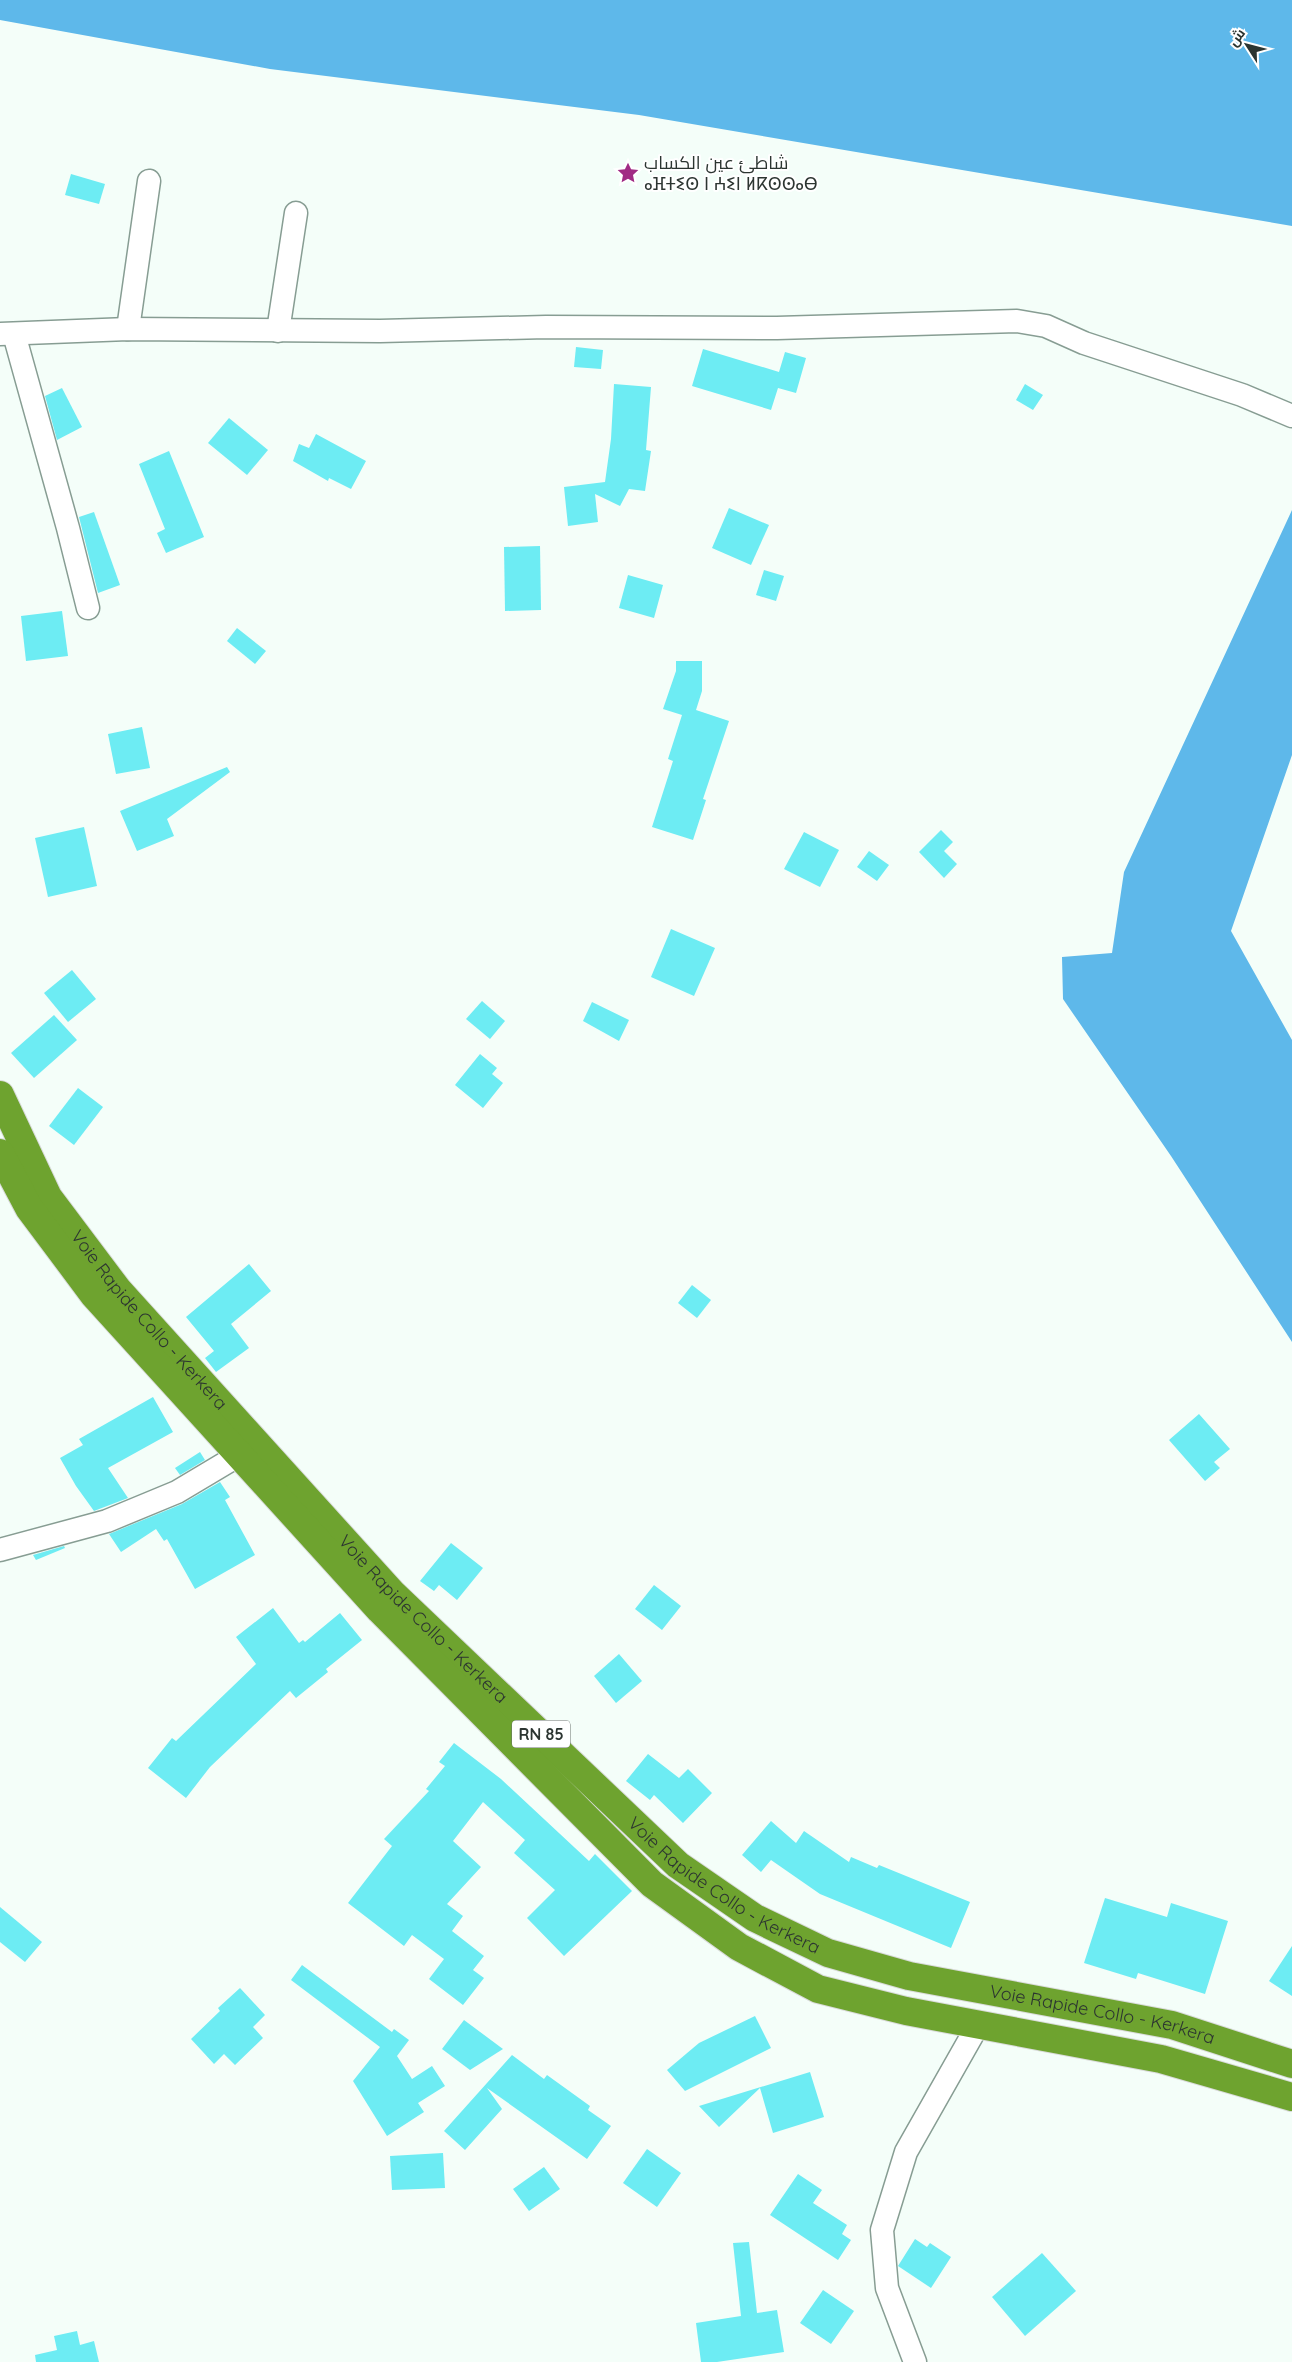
<svg xmlns="http://www.w3.org/2000/svg" width="1292" height="2362" font-family="Quicksand,Cairo,'Noto Sans Tifinagh',sans-serif">
<style>
.water{fill:#5eb8ea}
.building{fill:#6decf3}
.lines{fill:none;stroke-linecap:round;stroke-linejoin:round}
.street-casing{stroke:#879d93;stroke-width:25}
.highway-casing{stroke:#d9dbda;stroke-width:30}
.street{stroke:#fff;stroke-width:22}
.highway{stroke:#6ea32f;stroke-width:28}
.labels{text-anchor:middle;stroke-width:4;stroke-linejoin:round;paint-order:stroke}
.shield{fill:#fff;stroke:#6b726f;stroke-width:1}
.shield-label{font-size:16px;font-weight:bold;fill:#2c3531}
.poi-label{font-size:18px;fill:#2c3531;stroke:#fff;text-anchor:start}
.street-label{font-size:18px;fill:#2c3531;stroke:#fff}
</style>
<rect width="100%" height="100%" fill="#f4fef9"/>
<g class="water">
<path d="M0,0h1292v226l-653,-111 -369,-46 -270,-49z"/>
<path d="M1292,510v245l-61,176 61,109v302l-121,-186 -108,-157 -1,-42 50,-4 12,-81z"/>
</g>
<g class="building">
<path d="M71,174l34,10 -6,20 -34,-9z"/>
<path d="M576,347l27,3 -2,19 -27,-2z"/>
<path d="M703,349l76,23 6,-20 21,6 -10,35 -18,-5 -7,22 -79,-24z"/>
<path d="M614,384l37,3 -5,63 5,1 -6,40 -16,-2 -9,17 -25,-12 3,28 -30,4 -4,-39 41,-5 6,-43z"/>
<path d="M1025,384l18,11 -10,15 -17,-10z"/>
<path d="M62,388l20,39 -25,13 -12,-44z"/>
<path d="M229,418l39,32 -21,25 -39,-32z"/>
<path d="M316,434l50,27 -15,28 -22,-11 -1,3 -35,-20 6,-17 10,4z"/>
<path d="M169,451l35,86 -38,16 -9,-20 8,-4 -26,-65z"/>
<path d="M729,508l40,17 -18,40 -39,-17z"/>
<path d="M94,512l26,73 -22,8 -19,-76z"/>
<path d="M540,546l1,64 -36,1 -1,-64z"/>
<path d="M764,570l20,6 -8,25 -20,-6z"/>
<path d="M628,575l35,10 -9,33 -35,-10z"/>
<path d="M62,611l6,45 -42,5 -5,-45z"/>
<path d="M237,628l29,23 -11,13 -28,-23z"/>
<path d="M676,661h26v30l-6,19 33,11 -26,78 3,1 -13,40 -41,-13 21,-66 -5,-2 14,-44 -19,-6 13,-38z"/>
<path d="M142,727l8,41 -34,6 -8,-40z"/>
<path d="M227,767l3,5 -63,47 7,17 -37,15 -17,-40z"/>
<path d="M84,827l13,59 -49,11 -13,-59z"/>
<path d="M941,830l12,12 -9,9 13,13 -13,14 -25,-26z"/>
<path d="M804,832l35,18 -19,37 -36,-18z"/>
<path d="M869,851l20,14 -12,16 -20,-14z"/>
<path d="M671,929l44,19 -21,48 -43,-19z"/>
<path d="M72,970l24,29 -28,23 -24,-29z"/>
<path d="M482,1001l23,20 -15,18 -24,-20z"/>
<path d="M592,1002l37,18 -10,21 -36,-20z"/>
<path d="M54,1015l23,25 -43,38 -23,-25z"/>
<path d="M480,1054l17,14 -5,6 11,9 -20,25 -28,-23z"/>
<path d="M78,1088l25,19 -29,38 -25,-19z"/>
<path d="M249,1264l22,27 -40,33 18,24 -33,24 -11,-14 9,-7 -28,-34z"/>
<path d="M692,1285l19,15 -14,18 -19,-15z"/>
<path d="M153,1397l20,35 -65,36 20,30 -34,13 -18,-25 -16,-28 23,-13 -4,-6z"/>
<path d="M1199,1414l31,35 -16,13 6,6 -15,13 -36,-41z"/>
<path d="M200,1452l5,8 -25,15 -5,-7z"/>
<path d="M220,1482l10,15 -5,3 30,55 -60,34 -28,-50 -3,2 -8,-12 -35,23 -12,-18 73,-30z"/>
<path d="M451,1543l32,25 -26,32 -18,-15 -5,6 -14,-10z"/>
<path d="M64,1546l1,2 -29,12 -3,-5z"/>
<path d="M654,1585l27,21 -19,24 -27,-21z"/>
<path d="M273,1608l26,35 4,-3 2,2 35,-29 22,27 -36,29 2,3 -32,26 -6,-7 -80,76 -24,31 -38,-30 24,-30 4,3 80,-77 -20,-27z"/>
<path d="M619,1654l23,27 -26,22 -22,-27z"/>
<path d="M454,1743l47,36 88,82 6,-7 37,37 -68,65 -37,-38 28,-28 -41,-37 11,-13 -42,-38 -30,39 28,26 -34,37 16,12 -11,15 32,25 -11,14 11,8 -21,27 -34,-26 15,-20 -32,-24 -8,11 -56,-43 44,-57 -8,-7 45,-48 -3,-2 19,-23 -6,-4z"/>
<path d="M648,1754l31,24 9,-9 24,24 -29,30 -29,-28 -4,5 -24,-19z"/>
<path d="M771,1821l25,22 8,-12 45,31 2,-5 26,11 2,-3 91,37 -19,46 -131,-54 -49,-34 -10,12 -19,-17z"/>
<path d="M1105,1898l62,19 4,-14 57,18 -23,73 -67,-21 -2,6 -52,-16z"/>
<path d="M0,1907l42,35 -17,20 -25,-20z"/>
<path d="M1292,1946v50l-23,-15z"/>
<path d="M302,1965l90,67 2,-3 15,11 -12,16 15,23 20,-13 13,20 -27,17 6,9 -37,24 -34,-55 27,-34 -89,-67z"/>
<path d="M240,1988l25,27 -12,12 10,11 -28,27 -11,-11 -10,10 -23,-25 29,-28 -2,-3z"/>
<path d="M755,2016l16,32 -86,43 -18,-21 32,-27z"/>
<path d="M464,2020l39,29 -33,21 -28,-21z"/>
<path d="M512,2055l32,24 3,-4 43,31 -2,4 23,16 -24,33 -100,-71 15,21 -37,41 -21,-19z"/>
<path d="M810,2072l14,45 -51,16 -13,-45 -41,39 -20,-21z"/>
<path d="M647,2149l34,24 -24,34 -34,-24z"/>
<path d="M443,2153l2,35 -53,2 -2,-34z"/>
<path d="M544,2167l16,22 -31,22 -16,-22z"/>
<path d="M798,2174l24,16 -9,13 34,22 -5,9 9,6 -13,20 -68,-45z"/>
<path d="M915,2239l12,8 3,-4 21,14 -20,31 -33,-22z"/>
<path d="M749,2242l8,71 20,-3 7,42 -67,10h-16l-5,-39 45,-7 -8,-73z"/>
<path d="M1042,2253l34,38 -51,45 -33,-39z"/>
<path d="M823,2290l31,21 -23,33 -31,-21z"/>
<path d="M77,2331l3,14 14,-4 5,21h-63l-1,-7 22,-5 -3,-14z"/>
</g>
<g class="lines">
<g class="street-casing">
<g id="street">
<path d="M128,329l21,-148"/>
<path d="M278,331l18,-118"/>
<path d="M0,334l128,-5 252,2 166,-4 231,1 240,-7 29,5 38,17 158,52 50,21"/>
<path d="M14,334l54,194 20,80"/>
<path d="M0,1550l107,-29 70,-29 62,-37"/>
<path d="M915,2362l-28,-74 -5,-58 24,-78 72,-127"/>
</g>
</g>
<g class="highway-casing">
<g id="highway">
<path id="s1" d="M0,1095l48,102 70,93 274,303 286,272 77,53 73,35 81,23 263,49 120,39"/>
<path d="M0,1153l29,55 65,87 286,315 272,274 87,63 79,42 88,22 255,48 131,38"/>
</g>
</g>
<use href="#street" class="street"/>
<use href="#highway" class="highway"/>
</g>
<defs>
<g id="sight-bare" transform="scale(1.725)"><path d="M0-6L1.8-2.2L6-1.7L2.9 1.2L3.7 5.4L0 3.3L-3.7 5.4L-2.9 1.2L-6-1.7L-1.8-2.2Z" fill="#a12b84" stroke="#fff" stroke-width="2.5" paint-order="stroke"/></g>
</defs>
<g fill-rule="evenodd">
<use href="#sight-bare" x="628" y="173"/>
</g>
<g class="labels">
<rect class="shield" x="512" y="1720.5" width="58" height="27" rx="4"/>
<g class="shield-label">
<text x="541" y="1740">RN 85</text>
</g>
<g class="poi-label">
<text x="644" y="169">شاطئ عين الكساب<tspan x="644" dy="21">ⴰⴼⵜⵉⵙ ⵏ ⵄⵉⵏ ⵍⴽⵙⵙⴰⴱ</tspan></text>
</g>
<g class="street-label">
<text dy="6" stroke="none"><textPath href="#s1" startOffset="272">Voie Rapide Collo - Kerkera</textPath></text>
<text dy="6" stroke="none"><textPath href="#s1" startOffset="678">Voie Rapide Collo - Kerkera</textPath></text>
<text dy="6" stroke="none"><textPath href="#s1" startOffset="1082">Voie Rapide Collo - Kerkera</textPath></text>
<text dy="6" stroke="none"><textPath href="#s1" startOffset="1488">Voie Rapide Collo - Kerkera</textPath></text>
</g>
</g>
<g transform="translate(1247 45) rotate(306)" stroke="#ffffff" stroke-width="4" paint-order="stroke">
<path d="M0-4L9 19L0 12L-9 19Z" fill="#2c3531"/>
<text y="-8" font-size="14" font-weight="bold" text-anchor="middle" fill="#2c3531">ش</text>
</g>
</svg>
